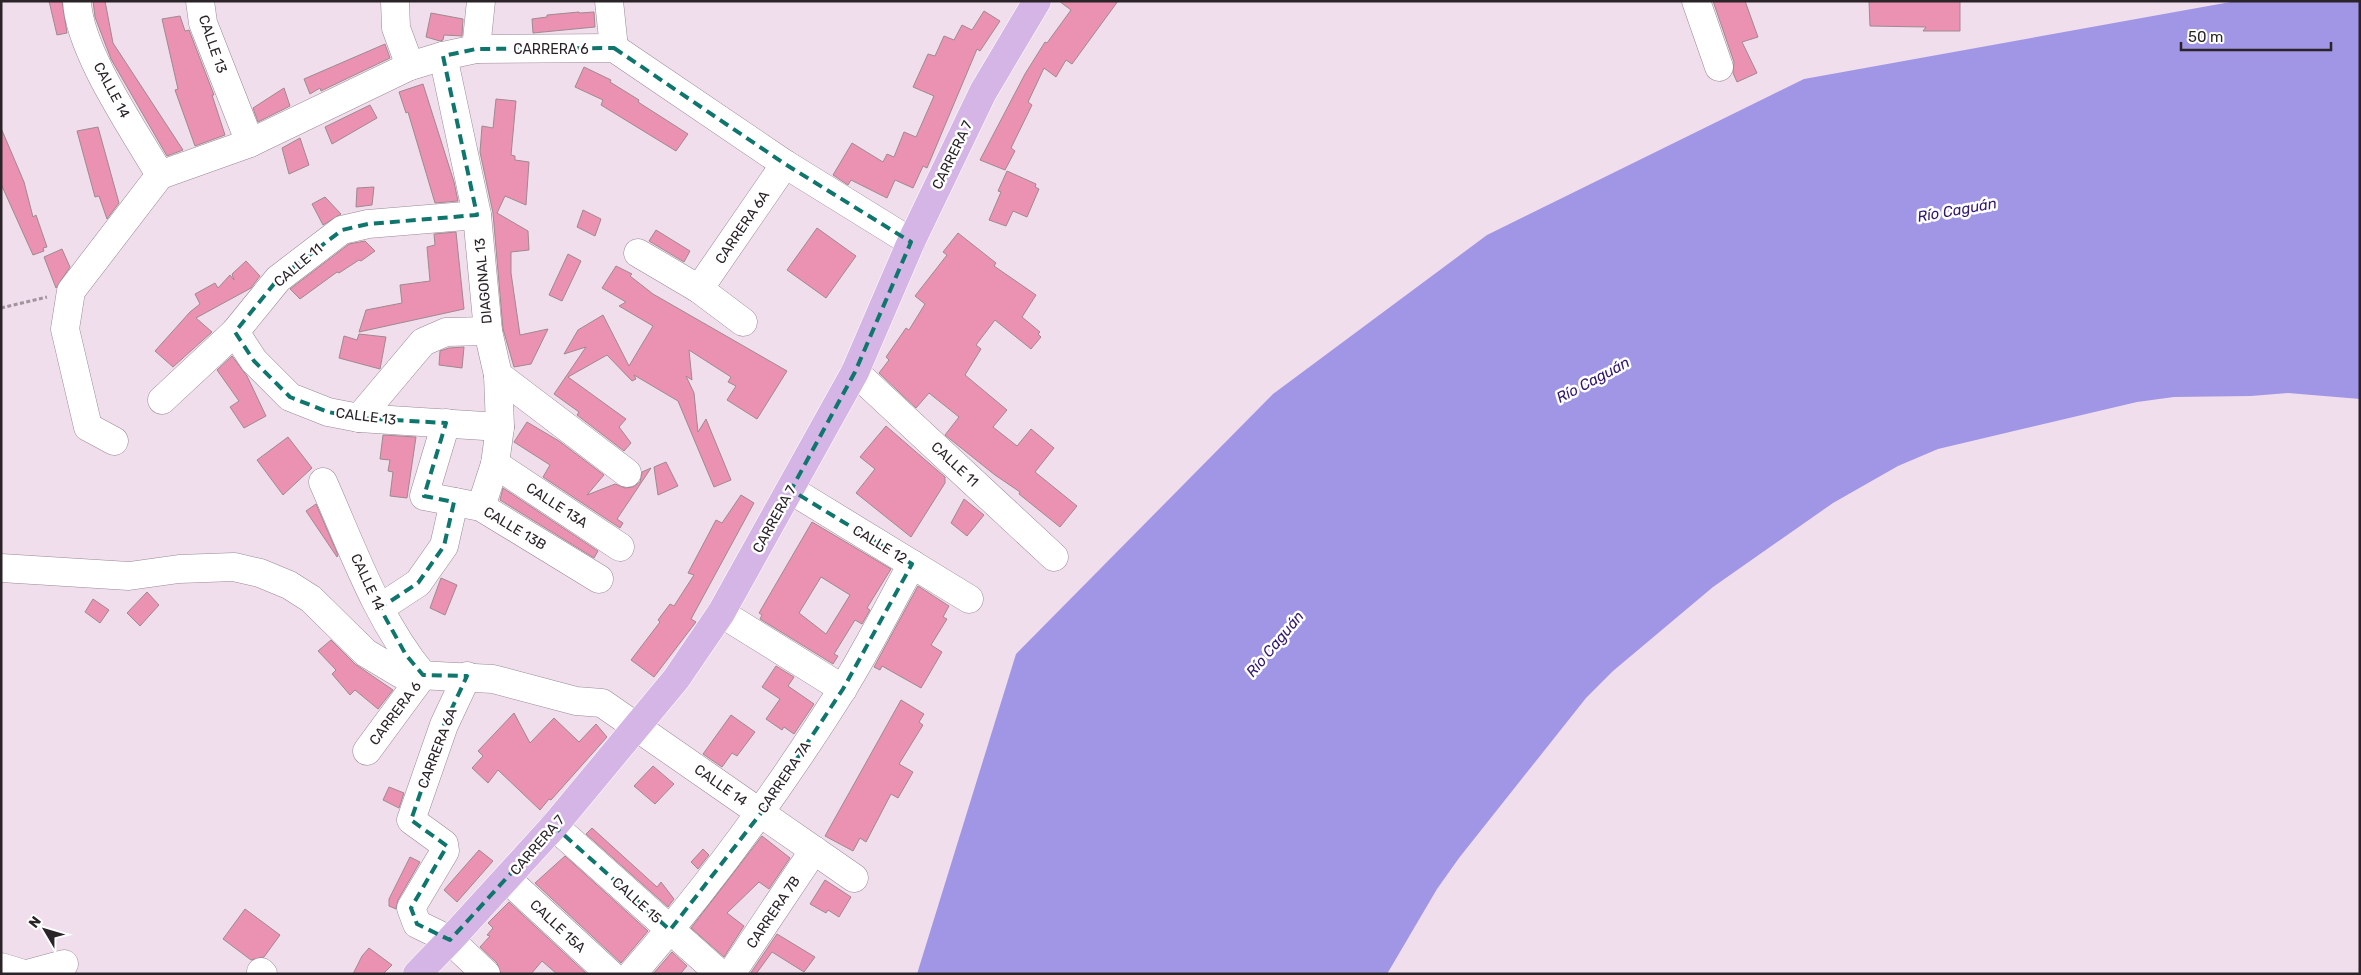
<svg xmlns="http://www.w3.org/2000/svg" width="2361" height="975" font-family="Rubik,sans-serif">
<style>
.water{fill:#a196e5}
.building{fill:#eb91b1;stroke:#9f8990;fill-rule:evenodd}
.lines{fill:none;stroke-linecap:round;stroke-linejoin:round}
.minor-casing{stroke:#9a8996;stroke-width:29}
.major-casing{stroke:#fff;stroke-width:29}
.path{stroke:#a2949f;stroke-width:3;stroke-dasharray:4 2.5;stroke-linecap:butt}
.minor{stroke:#fff;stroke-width:28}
.major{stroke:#d4b5e6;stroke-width:28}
.marked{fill:none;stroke:#0f766e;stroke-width:4;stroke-dasharray:10 6;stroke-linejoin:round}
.labels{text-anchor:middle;stroke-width:5;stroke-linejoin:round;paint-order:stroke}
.street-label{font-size:14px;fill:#2a2328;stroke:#fff}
.water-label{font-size:15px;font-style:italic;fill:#331672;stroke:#fff}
</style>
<rect width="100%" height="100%" fill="#f1deec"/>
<path class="water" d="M2236,1h124v398l-72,-6 -37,3 -77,1 -37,5 -199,47 -40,17 -65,37 -120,84 -100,84 -27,27 -127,160 -22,31 -50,85h-470l99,-320 257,-260 214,-159 317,-156z"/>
<g class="building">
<path d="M49,1h13l5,32 -10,2z"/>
<path d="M93,1h12l8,42 70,107 -16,6 -56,-97 -16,-42z"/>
<path d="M1059,1h59l-46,63 -6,-4 -10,17 -12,-9 -16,34 4,3 -21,43 4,3 -10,19 -25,-10 45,-86 20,-32 2,1 24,-33z"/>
<path d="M1713,1h32l13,36 -16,5 15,31 -20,9 -4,-9 1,-11z"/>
<path d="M1869,1h91v30h-37l3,-4 -56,-1z"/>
<path d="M984,11l16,10 -20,30 -3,-2 -50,119 -4,-2 -10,22 -18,-8 -8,18 -36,-18 -3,5 -15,-10 19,-32 31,19 4,-8 7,3 10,-25 12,5 18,-41 -21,-9 15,-33 7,2 9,-20 10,4 8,-15 10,5z"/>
<path d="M579,12l1,1 14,-1 1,15 -62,6 -1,-14 15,-2v-2z"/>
<path d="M431,13l32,6 -1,17 -18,-1 -1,5 -3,1 -14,-4z"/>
<path d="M180,16l5,15 4,-1 25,65h-2l13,40 -30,11 -20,-56 3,-1 -16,-70z"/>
<path d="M385,44l5,14 -69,33 -1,-3 -10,6 -6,-15z"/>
<path d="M584,67l27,13 -1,2 29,18 -1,2 50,32 -12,17 -75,-46 2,-5 -28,-13z"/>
<path d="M423,84l31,98 4,19 -23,2 -27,-91 -2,1 -7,-21z"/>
<path d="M284,88l6,18 -32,16 -5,-14z"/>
<path d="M496,99l20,2 -5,54 4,1v4l14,2 -3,43 -21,-9 -8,17 31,18 1,19 -18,2v21l9,62 28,-6 -17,35 -17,3 -11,-38 -10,-116 -13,-61 2,-26 11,2z"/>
<path d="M370,105l7,13 -45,26 -7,-17z"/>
<path d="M98,127l21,76 -12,16 -8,-23 -4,1 -18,-66z"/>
<path d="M1,128l23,54 9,35 3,-2 11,32 -4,1 1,3 -11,4 -32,-71z"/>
<path d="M300,138l9,27 -20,9 -7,-26z"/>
<path d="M1007,171l29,13 -1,3 4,2 -12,28 -14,-6 -7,15 -17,-6 12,-28 -3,-1z"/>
<path d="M374,187l-2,18 -16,2 1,-19z"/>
<path d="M325,197l16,17 -18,11 -11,-21z"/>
<path d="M583,210l18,9 -6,17 -18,-9z"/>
<path d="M817,228l39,28 -30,42 -39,-28z"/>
<path d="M656,230l34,21 -6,11 -35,-21z"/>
<path d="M456,232l8,77 -105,23 7,-22 36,-7 -2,-18 30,-4 -3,-34 8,-2 -1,-11z"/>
<path d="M958,233l38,30 -2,3 42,29 -14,22 18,15 -2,2 3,3 -10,12 -36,-29 -19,25 5,4 -16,26 42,35 -14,17 24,19 14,-17 23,19 -19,24 42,34 -17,21 -41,-33 1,-2 -25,-17 -50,-40 14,-18 -30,-24 -13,15 -37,-35 10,-13 -3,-3 20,-29 3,2 16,-26 -10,-8 32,-41 -4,-3z"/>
<path d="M365,241l10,10 -14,10 -2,-1 -20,13 -2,-1 -37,27 -10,-10 59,-45z"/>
<path d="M62,249l8,18 -14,21 -12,-31z"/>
<path d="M568,254l13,7 -19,40 -13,-6z"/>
<path d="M246,261l14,15 -9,12 -55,30 16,14 -39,35 -18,-16 35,-39 10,-8 -5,-10 20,-11 3,5 12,-13 4,5 -2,-6z"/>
<path d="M616,266l16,8 -2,2 23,18 134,77 -30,48 -30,-19 9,-14 -8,-4 3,-5 -42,-27 3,30 -6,-4 8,17 4,39 8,-13 25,61 -17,7 -36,-86 -44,-26 2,4 -4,2 -25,-26 -39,22 58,42 -7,8 12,16 -7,8 -47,-36 2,-3 -25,-18 32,-47 -22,7 14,-24 25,-15 26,51 24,-40 -34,-20 7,-4 -24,-14z"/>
<path d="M359,334l27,3 -6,32 -41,-11 5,-22 13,4z"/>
<path d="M464,347l-2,21 -23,-3 1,-14 9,-3z"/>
<path d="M232,356l15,20 19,40 -22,12 -14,-21 9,-6 -22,-31z"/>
<path d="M527,422l32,19 45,34 -17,20 28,-11 10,4 8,-1 7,-5 2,-10 9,-4 -34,51 6,4 -3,5 -77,-51 7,-12 -36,-23z"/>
<path d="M886,426l59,51v6l-34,54 -55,-44 19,-24 -15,-12z"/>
<path d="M383,435l33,2 -9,61 -17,-2 3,-24 -5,-1 2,-11 -10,-1z"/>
<path d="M288,437l24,31 -29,27 -26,-35z"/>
<path d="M666,462l12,24 -20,9 -4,-28z"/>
<path d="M503,488l95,63 -4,7 -94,-58z"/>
<path d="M741,495l13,8 -63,116 5,3 -42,55 -23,-17 29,-38 -2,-2 12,-16 4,2 20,-31 -6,-2 28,-53 6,3z"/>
<path d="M964,499l20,16 -17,21 -16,-13z"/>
<path d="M316,504l22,51 -1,2 -31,-46z"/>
<path d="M812,522l79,47 -24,39 3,2 -8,14 -7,-4 -21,34 4,2 -5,8 -73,-45 2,-4 -3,-2zM821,577l29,18 -24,39 -27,-21z"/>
<path d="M441,578l16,7 -12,30 -15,-7z"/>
<path d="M918,586l31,20 -6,11 4,2 -16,26 11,7 -21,36 -39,-22 -2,4 -6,-3z"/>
<path d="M147,592l12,13 -19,21 -13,-13z"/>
<path d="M93,599l16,11 -9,13 -15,-11z"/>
<path d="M331,640l24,24 38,26 -15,19 -23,-19 -5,5 -18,-21 4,-4 -18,-19z"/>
<path d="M776,666l18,11 -6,9 26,18 -20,30 -10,-7 -2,3 -16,-11 14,-20 -18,-12z"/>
<path d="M901,700l23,14 -5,8 4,3 -24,39 14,8 -15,26 -7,-4 -25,48 -6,-4 -7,13 -28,-15z"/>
<path d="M514,713l16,30 24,-25 25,24 17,-18 11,13 -56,63 -2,-1 -9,11 -42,-40 -10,13 -16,-15 11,-12 -5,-5z"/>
<path d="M731,715l24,17 -18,24 -5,-3 -10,14 -19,-13z"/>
<path d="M653,766l21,18 -19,20 -21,-18z"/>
<path d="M389,787l15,6 -5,15 -16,-8z"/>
<path d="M592,828l65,59 4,-5 13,17 -6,8 -82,-73z"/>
<path d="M762,836l28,22 -21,31 -10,-7 -32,31 17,13 -20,31 -33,-29z"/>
<path d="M703,849l6,6 -11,14 -7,-7z"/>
<path d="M479,850l14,11 -36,41 -13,-12z"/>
<path d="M565,856l83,75 -27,32 -86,-80z"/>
<path d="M410,857l10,5 -22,38 -2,9 -7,-3v-7z"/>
<path d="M825,880l26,17 -12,20 -11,-7 -2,3 -16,-9z"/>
<path d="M509,902l78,72h-30l-15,-13 -11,13h-30l-4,-11 -17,-16 10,-11 -3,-1 6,-7 -5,-5z"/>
<path d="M245,909l35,26 -16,22 -13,3 -28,-21z"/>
<path d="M777,934l38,23 -11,15 -32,-20 -16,22h-6z"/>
<path d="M369,948l23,17 -9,9h-30l9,-18z"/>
<path d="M672,952l15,14 -7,8h-27z"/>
</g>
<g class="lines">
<g class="minor-casing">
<g id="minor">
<path d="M77,1c2,50 57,129 83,174"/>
<path d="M200,1l3,22 47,120"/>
<path d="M395,1l1,27 14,38"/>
<path d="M609,1l5,47"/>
<path d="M1696,1l23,66"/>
<path d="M476,49l5,-48"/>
<path d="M443,56l34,159 11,116 10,44 2,52 -5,37 -14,43"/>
<path d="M160,175l90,-32 160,-77 33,-10 33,-7 138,-1 171,116 126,78"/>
<path d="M638,253l61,36 44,33"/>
<path d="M699,289l86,-125"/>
<path d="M235,332l19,29 36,36 38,15 31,6 141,9"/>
<path d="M855,372l199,185"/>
<path d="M498,375l129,98"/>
<path d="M162,400l73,-68 43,-53 64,-49 26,-6 109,-9"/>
<path d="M359,418l64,-76 23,-10 42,-1"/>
<path d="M446,423l-22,73 57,11 118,72"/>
<path d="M114,441l-26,-14 -23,-98 6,-38 89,-116"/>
<path d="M495,464l125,83"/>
<path d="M323,482c29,65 54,138 100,193"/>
<path d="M791,490l178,109"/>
<path d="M1,568l128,8 50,-7 55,-2 26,6 29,12 22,14 55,54 35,21 92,5 83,22 26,2 252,175"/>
<path d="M380,608l38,-25 26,-37 10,-44"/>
<path d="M721,613l122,76"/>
<path d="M467,676l-23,49 -33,95 33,24 1,7 -34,57 6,16 33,16 36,34"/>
<path d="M367,751l56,-76"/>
<path d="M554,826l166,148"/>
<path d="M507,879l103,95"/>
<path d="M1,967l23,7"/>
<path d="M261,972l2,2"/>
<path d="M27,974l37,-10"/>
<path d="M632,974c78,-89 147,-184 210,-284 25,-40 47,-84 70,-126"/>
<path d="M731,974l83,-124"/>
</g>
</g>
<g class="major-casing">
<path id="major" d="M417,974l33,-34 104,-114 122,-147 45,-66 134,-241 56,-130 72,-150 54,-91"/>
</g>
<path class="path" d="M1,308l46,-11"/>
<use href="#minor" class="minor"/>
<use href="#major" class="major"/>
</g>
<path class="marked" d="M614,48l171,116 126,78 -56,130 -64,118 121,74 -69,125 -82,124 -91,117 -116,-104 -104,114 -33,-16 -6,-16 36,-62 -36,-26 33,-95 23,-49 -44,-1 -17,-20 -26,-47 38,-25 26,-37 10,-44 -30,-6 22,-73 -87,-5 -31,-6 -38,-15 -36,-36 -19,-29 43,-53 64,-49 26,-6 109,-9 -34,-159 33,-7z"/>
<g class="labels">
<g class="street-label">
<text transform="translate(213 44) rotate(71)" y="5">CALLE 13</text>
<text x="551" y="54">CARRERA 6</text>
<text transform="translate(112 90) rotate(62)" y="5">CALLE 14</text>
<text transform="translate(952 155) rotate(-64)" y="5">CARRERA 7</text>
<text transform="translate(742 227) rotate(-56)" y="5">CARRERA 6A</text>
<text transform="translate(298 265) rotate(-40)" y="5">CALLE 11</text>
<text transform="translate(483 281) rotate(-95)" y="5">DIAGONAL 13</text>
<text transform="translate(366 416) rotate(7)" y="5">CALLE 13</text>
<text transform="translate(955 464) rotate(43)" y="5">CALLE 11</text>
<text transform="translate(557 505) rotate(33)" y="5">CALLE 13A</text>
<text transform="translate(774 519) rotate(-61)" y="5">CARRERA 7</text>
<text transform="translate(515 528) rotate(31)" y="5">CALLE 13B</text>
<text transform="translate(880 544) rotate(31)" y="5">CALLE 12</text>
<text transform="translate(368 582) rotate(65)" y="5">CALLE 14</text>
<text transform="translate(395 713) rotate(-53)" y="5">CARRERA 6</text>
<text transform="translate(437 748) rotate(-69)" y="5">CARRERA 6A</text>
<text transform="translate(784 777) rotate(-56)" y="5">CARRERA 7A</text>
<text transform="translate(721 785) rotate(35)" y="5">CALLE 14</text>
<text transform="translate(537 845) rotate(-49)" y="5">CARRERA 7</text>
<text transform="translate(637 900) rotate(42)" y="5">CALLE 15</text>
<text transform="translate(773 912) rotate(-56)" y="5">CARRERA 7B</text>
<text transform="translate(558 926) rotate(43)" y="5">CALLE 15A</text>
</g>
<g class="water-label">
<text transform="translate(1957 210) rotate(-10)" y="5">Río Caguán</text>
<text transform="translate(1593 380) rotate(-28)" y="5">Río Caguán</text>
<text transform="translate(1275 644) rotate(-50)" y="5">Río Caguán</text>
</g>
</g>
<rect width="2361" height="975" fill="none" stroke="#2a2328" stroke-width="5"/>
<g transform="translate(45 930) rotate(308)" stroke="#ffffff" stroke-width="4" paint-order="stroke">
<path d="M0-4L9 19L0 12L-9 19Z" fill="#2a2328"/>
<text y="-8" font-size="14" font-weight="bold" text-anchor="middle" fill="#2a2328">N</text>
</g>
<path d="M2181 42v8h150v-8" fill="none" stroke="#2a2328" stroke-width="2.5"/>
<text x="2188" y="42" font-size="15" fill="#2a2328" stroke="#ffffff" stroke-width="4" paint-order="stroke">50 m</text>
</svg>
